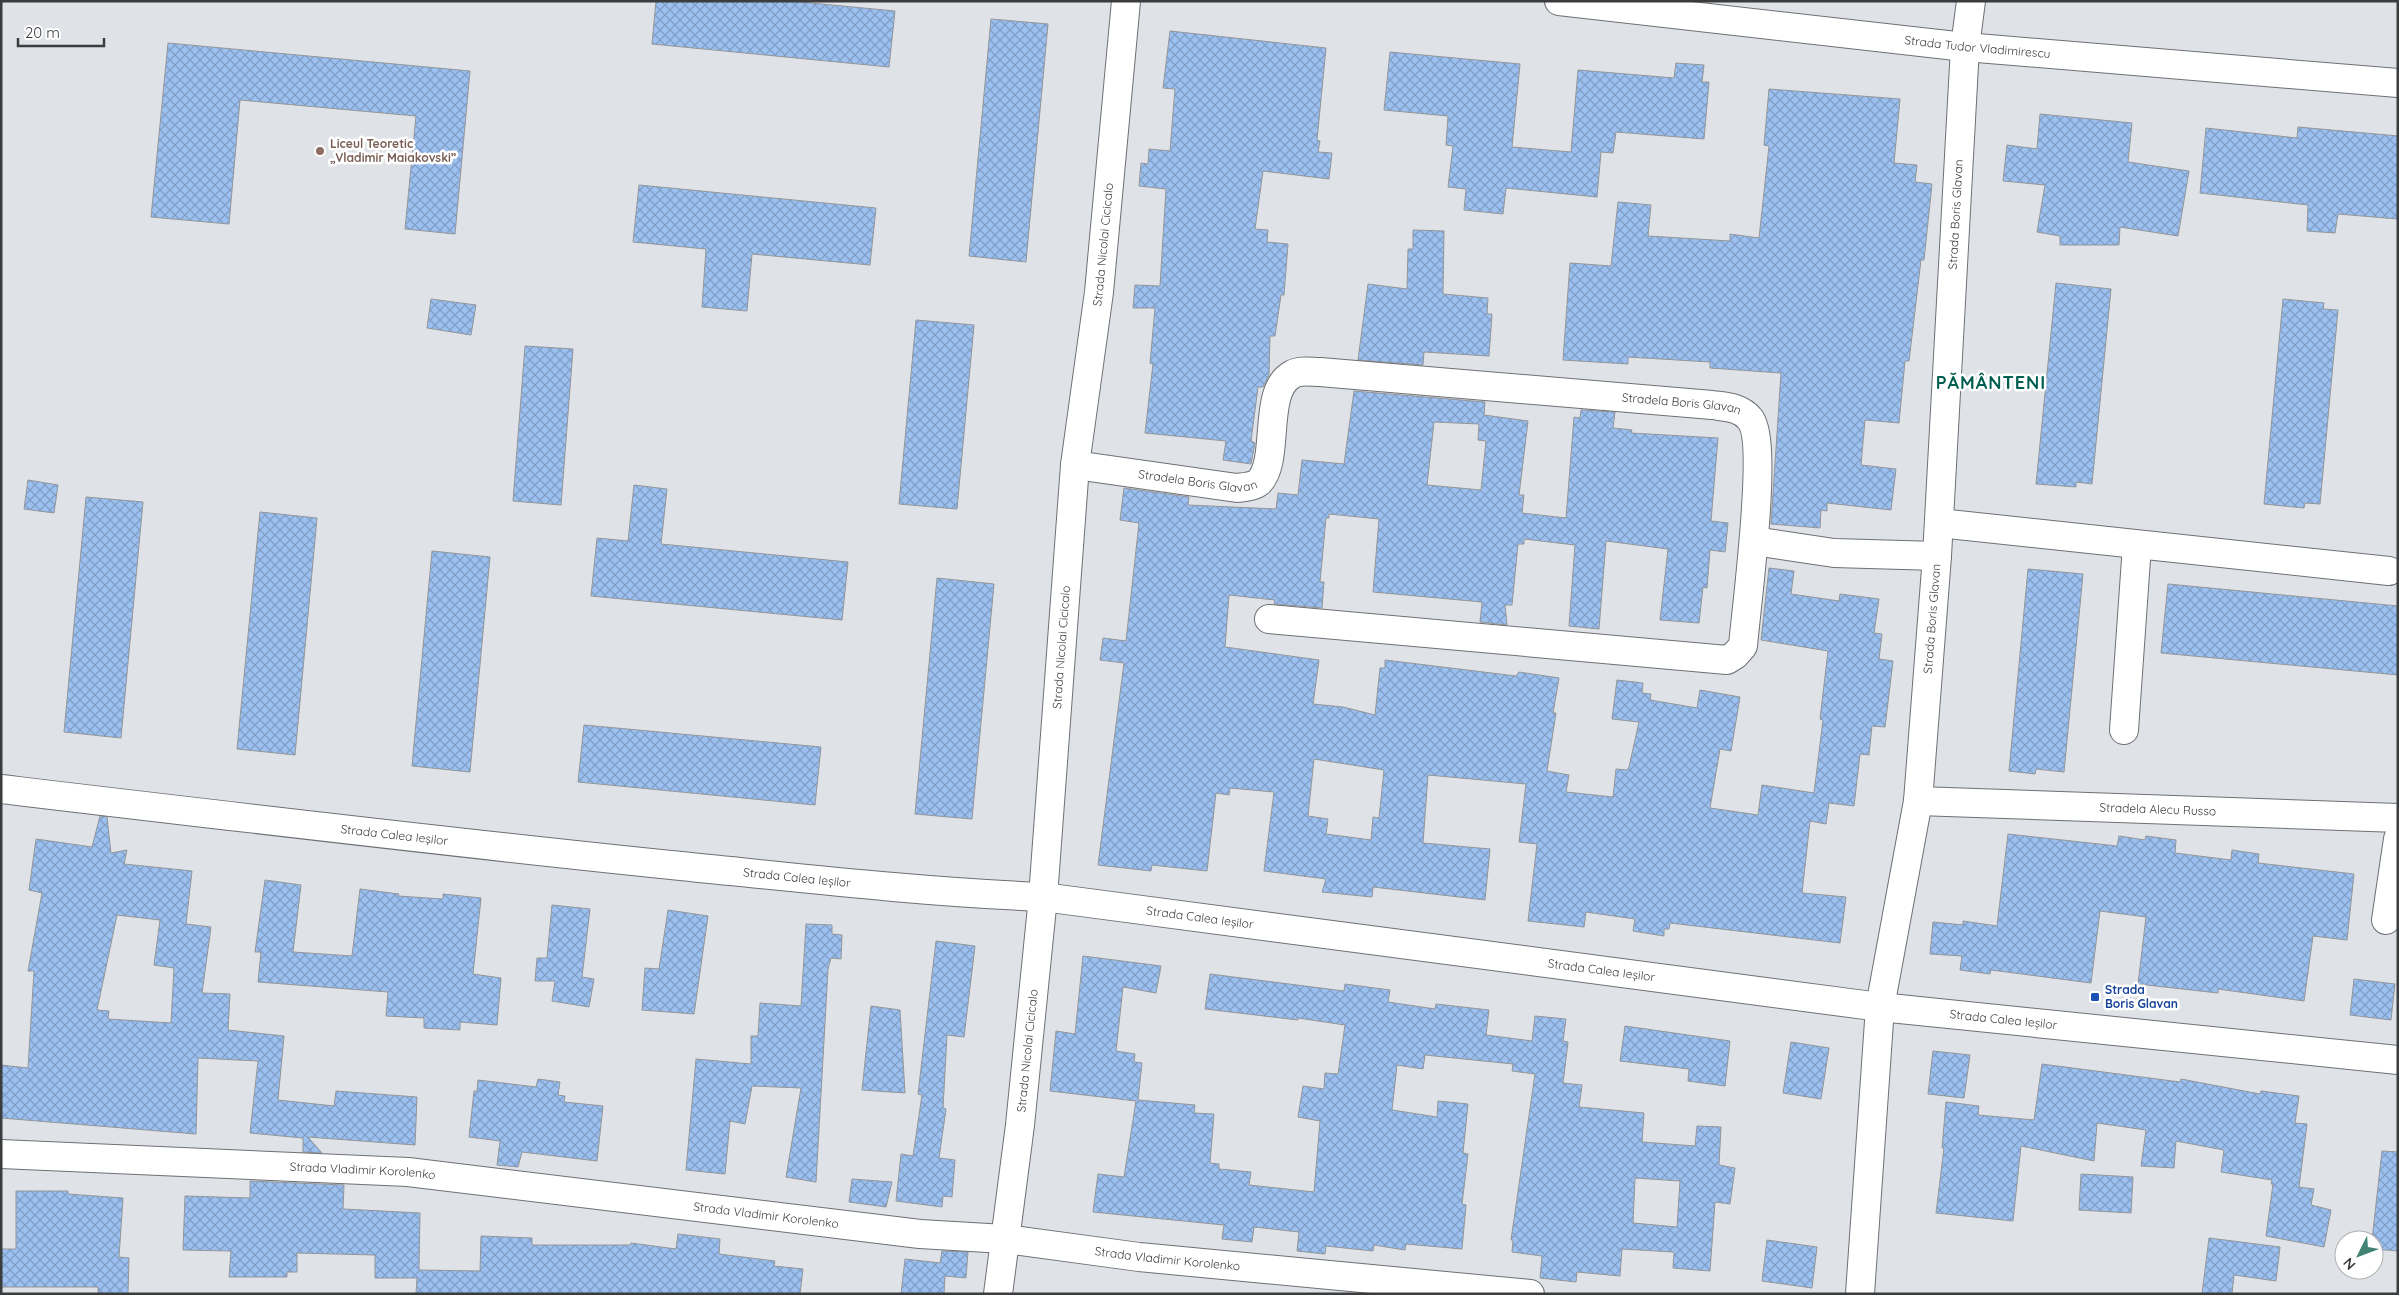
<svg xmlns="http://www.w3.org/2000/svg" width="2399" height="1295" font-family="Quicksand,sans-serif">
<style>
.building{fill:url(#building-cross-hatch);stroke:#92969a;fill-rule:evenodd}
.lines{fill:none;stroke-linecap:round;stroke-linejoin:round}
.minor-casing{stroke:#6d7074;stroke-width:30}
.minor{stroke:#fff;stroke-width:28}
.education-dot{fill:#8d6e63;stroke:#fff;stroke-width:2}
.transit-dot{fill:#1a4fb4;stroke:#fff;stroke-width:2}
.labels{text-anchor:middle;stroke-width:5;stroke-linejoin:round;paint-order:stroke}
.street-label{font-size:12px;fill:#3b3c3e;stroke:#fff}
.education-label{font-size:12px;font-weight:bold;fill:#785e54;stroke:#fff;text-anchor:start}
.transit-label{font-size:12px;font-weight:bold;fill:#164399;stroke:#fff;text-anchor:start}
.district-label{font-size:18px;font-weight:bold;letter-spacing:1px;fill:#005f51;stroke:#fff}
</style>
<defs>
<pattern id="building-cross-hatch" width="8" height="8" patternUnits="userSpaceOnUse" patternTransform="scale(1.25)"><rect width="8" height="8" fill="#9cc1f1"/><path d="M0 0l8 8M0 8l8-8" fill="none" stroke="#809ec5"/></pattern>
</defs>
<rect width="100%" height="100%" fill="#dfe2e7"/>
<g class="building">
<path d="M656,1h134l105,10 -6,56 -237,-23z"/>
<path d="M991,19l57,5 -22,238 -57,-6z"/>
<path d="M1170,31l156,17 -9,92 3,1 -2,11 14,1 -3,26 -66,-8 -8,58 13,1 -1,12 21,2 -4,51h-3l-6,41h-5l-1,39 -6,12h-5l-7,54 4,2 -4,21 -28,-4 3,-19 -81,-8 8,-69 -3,-1 5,-55h-22l2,-23 25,1 6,-97 -27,-3 2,-23 7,1 1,-15 21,2 5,-62 -12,-1z"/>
<path d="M168,43l302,28 -15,163 -50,-5 11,-113 -176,-16 -11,124 -78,-7z"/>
<path d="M1390,52l130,12 -8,83 59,5 7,-82 96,8 2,-15 28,2 -2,17h7l-5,57 -88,-7 -3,21 -12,-1 -4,45 -91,-9 -3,26 -39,-4 2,-21 -18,-2 5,-41 -7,-1 2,-29 -64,-6z"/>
<path d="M1769,89l131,10 -6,64 23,2 -2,17 17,2 -8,76h-3l-12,101h-4l-6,62 -34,-3 -4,45 35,4 -5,41 -64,-7v8l-6,-1 -1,18 -49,-4 10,-151 -71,-5v-6l-82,-5v7l-65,-4 7,-97 41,3 7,-64 33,3 -3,31 82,5v-7l29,4 10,-92 -5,-1z"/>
<path d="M2040,114l92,9 -4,39 61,9 -11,65 -58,-9 -1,18h-59v-9l-23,-4 8,-47 -42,-4 4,-36 30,4z"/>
<path d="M2298,127l100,9v83l-60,-5 -3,19 -28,-2 1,-26 -108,-12 6,-65 91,10z"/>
<path d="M639,185l237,23 -6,57 -118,-11 -5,57 -45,-4 4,-58 -73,-7z"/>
<path d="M1413,230l31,1 -1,63 45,4 -1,16h5l-3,42 -65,-4 -1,13 -65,-5 10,-76 39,5 1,-40h5z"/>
<path d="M2056,283l55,6 -19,195 -16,-2v5l-40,-3z"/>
<path d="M431,299l45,6 -5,30 -44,-7z"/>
<path d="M2283,299l41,4 -1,6 15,1 -18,194 -15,-1 -1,5 -40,-4z"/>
<path d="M916,320l58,5 -17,184 -58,-5z"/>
<path d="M525,346l48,3 -12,156 -48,-4z"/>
<path d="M1354,391l131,11 -1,13 44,6 -9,74h5l-2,18 44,5 8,-101 6,1 1,-8 34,2 -2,16 19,2 -1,3 87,5 -7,83 17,2 -3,29 -15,-2 -3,38 -4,-1 -4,36 -39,-3 8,-71 -62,-8 -7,88 -30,-3 6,-81 -51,-6v5h-6l-6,61h-7l2,20 -27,-3 2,-20 -109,-10 6,-73 -50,-5v4h-3l-6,64h4l-2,26 -48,-4 1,-4 -46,-5 -4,52 94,13 -6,44 30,3 32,8 5,-47h5v-8l131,16 3,-4 40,6 -6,35h3l-9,58 22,4 -3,17 47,5 3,-28 11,1 2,-3 10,-45 -27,-3 5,-39 26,3 -1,10 9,1 -1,6 47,8 3,-18 40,7 -9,54 -11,-2 -10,59 48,7 4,-30 52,8 9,-73 -3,-1 8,-68 -67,-11 8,-72 25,3 -3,23 48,7 1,-7 39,5 -5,34 8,1 -3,25 14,2 -8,66 -13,-1 -3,29 -9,-1 -6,52 -25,-3 -3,21 -16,-3 -8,72 44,4 -6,46 -170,-20 -1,6h-5v7l-31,-5 2,-12 -49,-7 -2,15 -56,-6 9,-77 -18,-2 7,-58 -98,-9 -5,68 67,6 -5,51 -112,-13 -1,10 -50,-5 4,-13 -62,-8 10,-79 -44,-4 -1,7 -13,-2 -9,78 -55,-6 -1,6 -53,-6 26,-202 -24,-3 3,-22 23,3 13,-118 -19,-3 4,-32 65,9 -1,8 88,4 2,-16 20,2 4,-35 42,4zM1434,422l45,2 -1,16 8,1 -5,49 -54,-5zM1314,759l70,11 -5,48 -6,-1 -2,23 -45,-6 2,-15 -20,-3z"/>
<path d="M28,480l30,5 -4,28 -30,-4z"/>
<path d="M634,485l33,4 -6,55 187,18 -6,58 -251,-24 6,-58 31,3z"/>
<path d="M86,497l57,5 -22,236 -57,-6z"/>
<path d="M260,512l57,6 -22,237 -58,-6z"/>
<path d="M432,551l58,6 -20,215 -58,-6z"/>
<path d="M2028,569l55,5 -19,198 -28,-3 -1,5 -26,-3z"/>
<path d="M937,578l57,6 -22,235 -57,-5z"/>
<path d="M2168,584l230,22v69l-237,-22z"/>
<path d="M584,725l237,22 -6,58 -237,-23z"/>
<path d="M100,816l7,1 4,36 16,-3 -3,14 68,7 -6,53 25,3 -9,66 28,1 -2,36 56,6 -6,64 56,6 2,-15 81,6 -2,48 -107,-8 14,16 -19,-1v-14l-53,-5 8,-72 -60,-3 -2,76 -195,-16v-53l27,3 6,-97h-6l14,-78 -13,-3 7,-51 56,8zM117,915l43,5 -6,45 20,3 -3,55 -63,-4 1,-8 -12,-1z"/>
<path d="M2008,834l109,12 2,-10 26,4 1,-4 30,4 -1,13 56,7 1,-10 27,4 -1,9 96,11 -7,66 -34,-4 -9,65 -86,-12v4l-80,-9 8,-67 -46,-6 -9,72 -100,-13 -1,4 -30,-4 2,-14 -32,-2 3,-32 30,3v-4l34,5z"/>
<path d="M265,880l36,5 -8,67 59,4 8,-67 39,5 -1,2 45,3v-5l38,4 -8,76 28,4 -4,47 -37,-3v8l-36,-2v-10l-38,-2 2,-24 -130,-10 3,-30h-6z"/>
<path d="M552,905l38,4 -8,68 12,2 -5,28 -37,-6 3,-20h-20l2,-23h10z"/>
<path d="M668,910l40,6 -14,98 -52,-4 3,-42 14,1z"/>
<path d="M806,924l26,1v9l10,1 -1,24 -10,-1 -3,11 -12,213 -30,-5 15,-89 -49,-2 -7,38 -15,-3 -5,53 -39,-4 10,-111 55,5v-28h7l2,-33 41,3z"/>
<path d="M936,941l39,5 -11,91 -17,-2 -4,73 3,1 -7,49 16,2 -3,37 -9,-1 -1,11 -46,-6 5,-47 12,2 9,-61 -4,-1z"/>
<path d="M1083,956l78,10 -5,27 -33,-6 -7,64 19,3 -1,8 8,1 -4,37 57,5 -1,8 20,1 -4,49 9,1v5l32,3 -2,13 65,7 6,-71 -22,-4 5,-31 21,3 1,-16 13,1 7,-49 -47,-7v2l-93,-11 5,-35 134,17 1,-7 45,6 -2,12 47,7 1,-5 53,6 -3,25 46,6 3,-25 31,3 -3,22 5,1 -5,41 19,2 -3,22 65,6 -2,29 53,4 2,-20 24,1 -2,38 16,3 -5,36 -15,-2 -5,69 -37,-3 1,-16 -52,-3 -2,27 -43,-4 -1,10 -36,-4 2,-22 -30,-4 1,-12h-2l24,-166 -23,-3 1,-7 -88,-9 -2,14 -26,-4 -5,45 45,7 1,-16 30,3 -5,49 5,1 -6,50 4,1 -4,44 -56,-5 -1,6 -31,-5 -1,6 -47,-5 -1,8 -28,-3 2,-19 -45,-5 -2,15 -30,-3 2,-14 -131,-13 5,-38 26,3 12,-76 -86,-10 6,-60 19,3zM1635,1178l45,3 -3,46 -44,-4z"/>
<path d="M2354,979l41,5 -4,36 -41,-5z"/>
<path d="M871,1006l29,4 5,83 -43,-3z"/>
<path d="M1625,1026l105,15 -5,45 -37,-5 1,-12 -69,-8z"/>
<path d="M1791,1042l38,6 -8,51 -38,-6z"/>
<path d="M1933,1051l37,4 -6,43 -36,-4z"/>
<path d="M2042,1064l138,18 1,-3 79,15 1,-3 38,5 -4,27 12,1 -8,63 15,2 -3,16 20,5 -7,37 -58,-11 7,-52h-2l1,-4 -51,-8 3,-22 -48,-9 -2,27 -33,-2 5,-36 -49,-7 -3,38 -73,-15 -8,75 -77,-8 8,-65h-2l4,-46 33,4 -1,9 56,5z"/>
<path d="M538,1079l22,3 -2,13 7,1 -1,6 39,4 -6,55 -75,-9 -4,15 -21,-2 3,-24 -31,-4 5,-46h3l1,-11 58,7z"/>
<path d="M2382,1151l16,1v99l-24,-2v-9h-2z"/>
<path d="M2081,1174l52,3 -2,36 -52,-3z"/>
<path d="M852,1179l40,3 -6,25 -37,-5z"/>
<path d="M250,1181l94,4 -1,24 77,4 -1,57 61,1 1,-35 51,2v7h98l1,-2 45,6 2,-15 42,5 -1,15 56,7 -1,5 29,3 -3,25h-384l1,-16h-42v-23l-78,-2v19h-10v5h-58l2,-26 -48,-1 2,-54 65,2z"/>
<path d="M16,1191h52v3l55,4 -4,59 10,1 -1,36 -30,-1v-6h-97v-38h15z"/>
<path d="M2209,1238l71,9 -4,34 -42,-6 -2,19h-30z"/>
<path d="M1767,1240l50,7 -5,41 -50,-7z"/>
<path d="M942,1251l26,1 -2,26 -21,-2 -1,18h-43l4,-35 35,4z"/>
</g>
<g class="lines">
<g class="minor-casing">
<g id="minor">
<path id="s1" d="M1559,1l406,46 433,36"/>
<path id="s2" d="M1075,465l162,23c7,-1 16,-1 22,-6 22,-22 2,-92 34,-108 7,-4 19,-2 27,-2l392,33c14,2 28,2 38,14 19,24 -4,189 -7,227l-8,9 -8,5 -458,-41"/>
<path d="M1939,523l450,48"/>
<path d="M1754,541l80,12 103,3"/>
<path d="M2124,730l13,-185"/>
<path id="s3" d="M1,789c227,27 453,54 680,77 120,12 241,26 362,31l837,110 518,53"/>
<path id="s4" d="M1918,801l480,17"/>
<path d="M2386,920l12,-81"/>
<path id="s5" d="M1,1154l407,18 512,62 85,5 134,18 391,37"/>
<path id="s6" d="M998,1294l22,-169 23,-228 32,-432 24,-173 27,-291"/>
<path id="s7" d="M1860,1294l20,-287 38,-206 19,-245 28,-509 6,-46"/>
</g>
</g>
<use href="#minor" class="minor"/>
</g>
<circle class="education-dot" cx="320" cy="151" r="5"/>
<rect class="transit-dot" x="2090" y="992" width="10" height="10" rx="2.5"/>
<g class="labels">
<g class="street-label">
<text dy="4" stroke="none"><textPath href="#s1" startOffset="421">Strada Tudor Vladimirescu</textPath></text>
<text dy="4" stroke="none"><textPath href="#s7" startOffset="1085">Strada Boris Glavan</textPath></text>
<text dy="4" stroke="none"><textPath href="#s6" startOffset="1055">Strada Nicolai Cicicalo</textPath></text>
<text dy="4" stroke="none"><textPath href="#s2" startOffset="694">Stradela Boris Glavan</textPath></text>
<text dy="4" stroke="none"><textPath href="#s2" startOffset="124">Stradela Boris Glavan</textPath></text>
<text dy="4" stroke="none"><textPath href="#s7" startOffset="680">Strada Boris Glavan</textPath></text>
<text dy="4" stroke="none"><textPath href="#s6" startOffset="650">Strada Nicolai Cicicalo</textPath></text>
<text dy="4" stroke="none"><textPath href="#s4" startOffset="240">Stradela Alecu Russo</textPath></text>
<text dy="4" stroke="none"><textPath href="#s3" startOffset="396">Strada Calea Ieșilor</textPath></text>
<text dy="4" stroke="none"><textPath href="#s3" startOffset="801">Strada Calea Ieșilor</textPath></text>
<text dy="4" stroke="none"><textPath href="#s3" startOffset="1206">Strada Calea Ieșilor</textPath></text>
<text dy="4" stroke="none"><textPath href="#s3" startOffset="1611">Strada Calea Ieșilor</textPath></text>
<text dy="4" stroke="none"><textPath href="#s3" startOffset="2016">Strada Calea Ieșilor</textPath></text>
<text dy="4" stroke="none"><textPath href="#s6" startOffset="245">Strada Nicolai Cicicalo</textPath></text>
<text dy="4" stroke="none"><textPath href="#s5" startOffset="362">Strada Vladimir Korolenko</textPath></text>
<text dy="4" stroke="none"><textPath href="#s5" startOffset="768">Strada Vladimir Korolenko</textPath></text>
<text dy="4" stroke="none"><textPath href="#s5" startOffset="1172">Strada Vladimir Korolenko</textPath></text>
</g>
<g class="education-label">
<text x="330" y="148">Liceul Teoretic<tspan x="330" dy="14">„Vladimir Maiakovski”</tspan></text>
</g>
<g class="transit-label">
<text x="2105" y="994">Strada<tspan x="2105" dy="14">Boris Glavan</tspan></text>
</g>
<g class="district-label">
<text x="1991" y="389">PĂMÂNTENI</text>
</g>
</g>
<rect width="2399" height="1295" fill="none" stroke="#3b3c3e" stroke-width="5"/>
<g transform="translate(2359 1255) rotate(228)"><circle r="24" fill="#ffffff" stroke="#b1b1b2"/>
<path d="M0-4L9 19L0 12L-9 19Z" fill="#408375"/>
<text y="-8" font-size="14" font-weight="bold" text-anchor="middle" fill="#3b3c3e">N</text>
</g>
<path d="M18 38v8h86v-8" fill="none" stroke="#3b3c3e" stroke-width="2.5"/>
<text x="25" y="38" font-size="15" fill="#3b3c3e" stroke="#ffffff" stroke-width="4" paint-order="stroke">20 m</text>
</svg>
